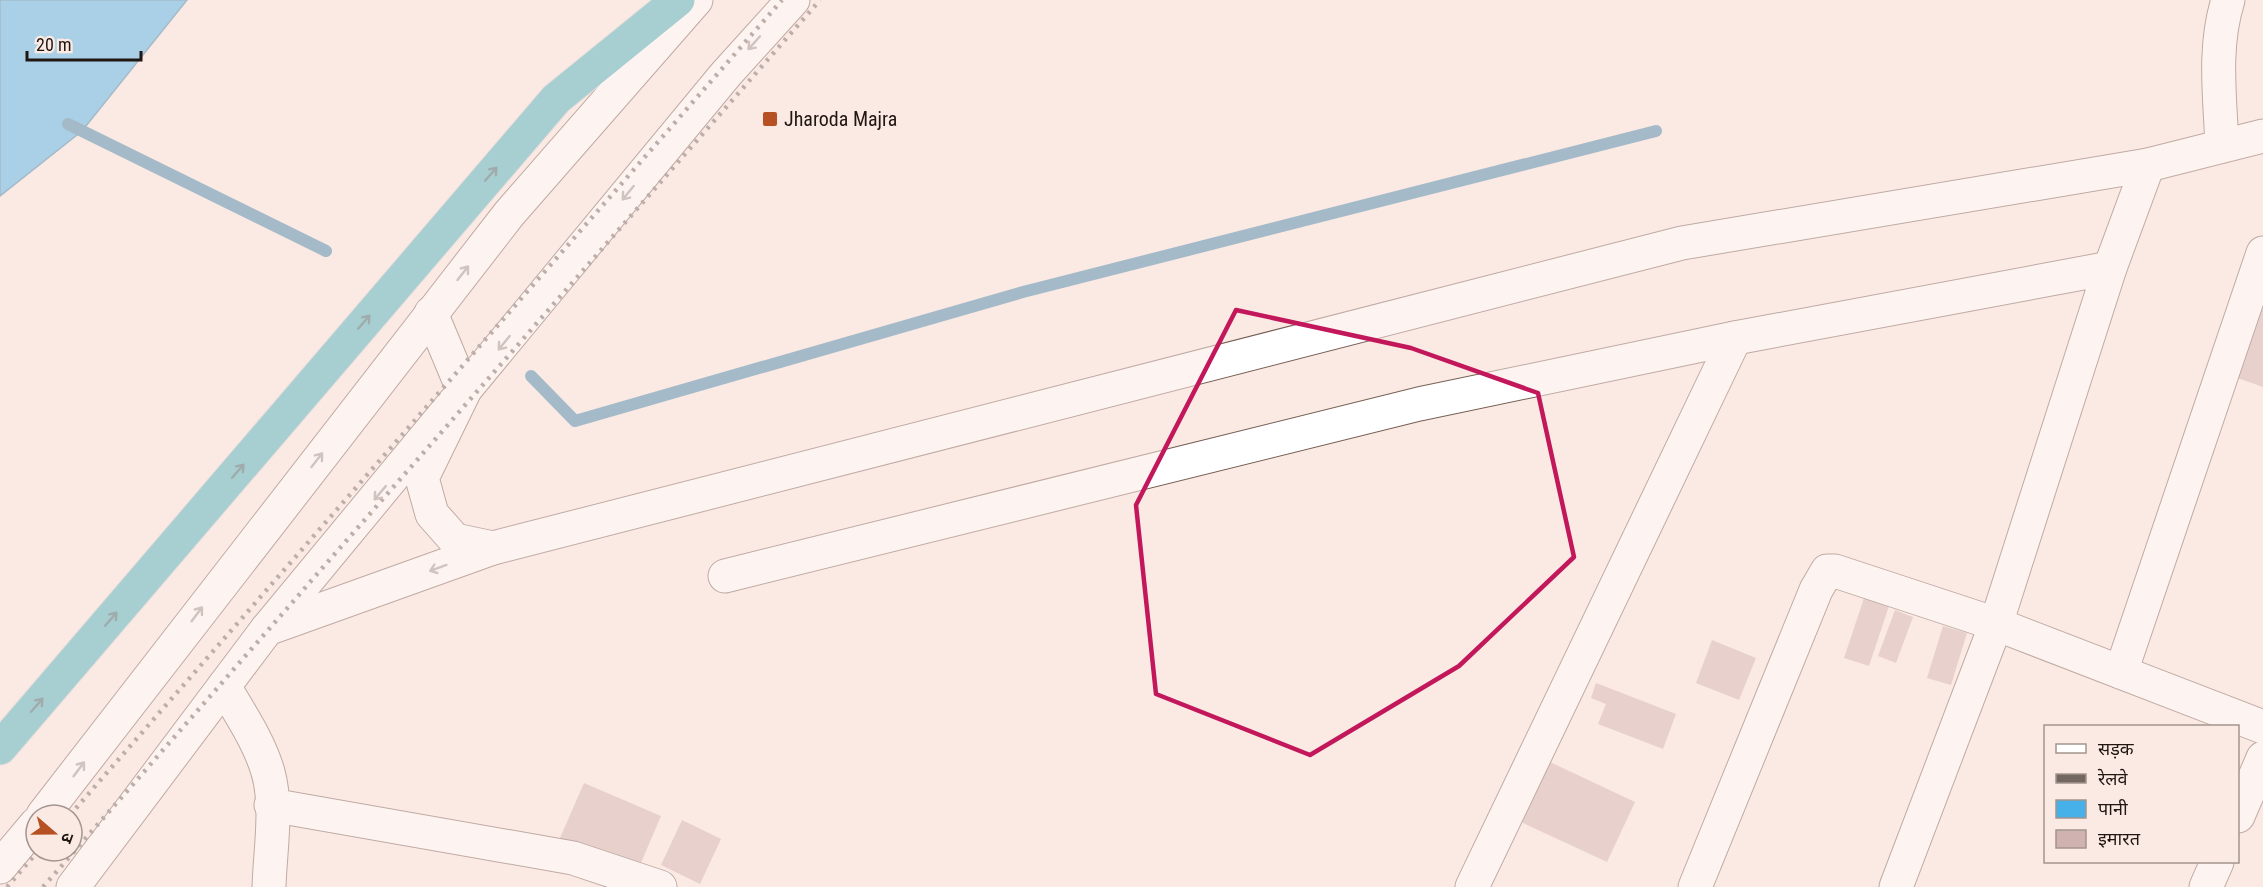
<svg xmlns="http://www.w3.org/2000/svg" width="2263" height="887" font-family="'Roboto Condensed','Noto Sans Devanagari',sans-serif">
<style>
.water{fill:#46b1e8;stroke:#3b82a8;stroke-width:1.5}
.lines{fill:none;stroke-linecap:round;stroke-linejoin:round}
.stream{stroke:#3b82a8;stroke-width:12}
.building{fill:#d0b2b0}
.minor-casing{stroke:#775f56;stroke-width:35}
.tertiary-casing{stroke:#775f56;stroke-width:35}
.secondary-casing{stroke:#775f56;stroke-width:35}
.trunk-casing{stroke:#d2d0d0;stroke-width:35}
.minor{stroke:#fff;stroke-width:33}
.tertiary{stroke:#fff;stroke-width:33}
.secondary{stroke:#fff;stroke-width:33}
.trunk{stroke:#42afbc;stroke-width:33}
.rail{stroke:#736762;stroke-width:4.5;stroke-dasharray:3 6;stroke-linecap:butt}
.oneway{stroke:#9b9694}
.oneway2{stroke:#316267}
.marked{fill:none;stroke:#c2185b;stroke-width:4.5;stroke-linejoin:round}
.poi-dot{fill:#b65123;stroke:#fbeae3;stroke-width:2}
.labels{text-anchor:middle;stroke-width:4.5;stroke-linejoin:round;paint-order:stroke}
.poi-label{font-size:20px;fill:#201612;stroke:#fbeae3;text-anchor:start}
</style>
<rect width="100%" height="100%" fill="#fbeae3"/>
<path class="water" d="M0,0h187l-105,131 -82,65z"/>
<g class="lines">
<g class="stream">
<path d="M68,124l258,127"/>
<path d="M531,376l44,45 448,-129 633,-161"/>
</g>
</g>
<g class="building">
<path d="M2263,281v106l-34,-12z"/>
<path d="M1864,598l25,8 -20,60 -25,-8z"/>
<path d="M1895,610l18,7 -17,46 -18,-7z"/>
<path d="M1943,626l24,7 -16,52 -24,-7z"/>
<path d="M1712,640l44,18 -17,42 -43,-17z"/>
<path d="M1596,683l80,31 -13,35 -65,-25 8,-20 -15,-6z"/>
<path d="M1550,762l85,40 -28,60 -86,-40z"/>
<path d="M584,783l77,33 -24,56 -77,-34z"/>
<path d="M682,820l39,19 -21,45 -39,-19z"/>
</g>
<g class="lines">
<g class="minor-casing">
<g id="minor">
<path d="M2222,146c-2,-49 -9,-98 6,-146"/>
<path d="M2110,268l38,-103"/>
<path d="M725,576l694,-172 316,-66 375,-70 -114,356 -100,263"/>
<path d="M2121,672l142,-419"/>
<path d="M224,686c16,28 35,55 44,86 10,35 2,79 1,115"/>
<path d="M271,805l302,53 87,29"/>
<path d="M2238,816l25,-58"/>
<path d="M1472,887l263,-549"/>
<path d="M1695,887l121,-297 11,-19h8l161,53 267,103"/>
<path d="M2206,887l11,-25"/>
</g>
</g>
<g class="tertiary-casing">
<g id="tertiary">
<path d="M431,313l33,79 -42,86 10,36 23,26 38,8"/>
<path d="M267,629l226,-81 1189,-305 466,-78 115,-29"/>
</g>
</g>
<g class="secondary-casing">
<g id="secondary">
<path d="M43,815l466,-601 187,-214"/>
<path d="M0,867l36,-43"/>
<path d="M73,887l194,-258 459,-555 67,-74"/>
</g>
</g>
<g class="trunk-casing">
<path id="trunk" d="M0,748l556,-649 122,-99"/>
</g>
<use href="#minor" class="minor"/>
<use href="#tertiary" class="tertiary"/>
<use href="#secondary" class="secondary"/>
<use href="#trunk" class="trunk"/>
<g class="rail">
<path d="M70,815l712,-815"/>
<path d="M7,887l31,-36"/>
<path d="M43,887l777,-887"/>
</g>
</g>
<defs><path id="oneway-shaft" d="M-6 0H5M1.5-3L5.5 0L1.5 3" fill="none" stroke-width="1.6" stroke-linecap="round" stroke-linejoin="round" transform="scale(1.5)"/></defs>
<g class="oneway">
<use href="#oneway-shaft" transform="translate(754 43) rotate(132)"/>
<use href="#oneway-shaft" transform="translate(628 193) rotate(129)"/>
<use href="#oneway-shaft" transform="translate(463 273) rotate(-52)"/>
<use href="#oneway-shaft" transform="translate(504 343) rotate(129)"/>
<use href="#oneway-shaft" transform="translate(317 460) rotate(-52)"/>
<use href="#oneway-shaft" transform="translate(380 493) rotate(130)"/>
<use href="#oneway-shaft" transform="translate(438 568) rotate(160)"/>
<use href="#oneway-shaft" transform="translate(197 614) rotate(-53)"/>
<use href="#oneway-shaft" transform="translate(79 769) rotate(-53)"/>
</g>
<g class="oneway2">
<use href="#oneway-shaft" transform="translate(491 174) rotate(-49)"/>
<use href="#oneway-shaft" transform="translate(364 322) rotate(-49)"/>
<use href="#oneway-shaft" transform="translate(238 471) rotate(-49)"/>
<use href="#oneway-shaft" transform="translate(111 619) rotate(-49)"/>
<use href="#oneway-shaft" transform="translate(37 705) rotate(-49)"/>
</g>
<path d="M0 0H2263V887H0ZM1236,310l175,38 127,45 36,164 -115,109 -149,89 -154,-61 -20,-189z" fill="#fbeae3" fill-opacity=".55" fill-rule="evenodd"/>
<path class="marked" d="M1236,310l175,38 127,45 36,164 -115,109 -149,89 -154,-61 -20,-189z"/>
<rect class="poi-dot" x="762" y="111" width="16" height="16" rx="3"/>
<g class="labels">
<g class="poi-label">
<text x="784" y="126">Jharoda Majra</text>
</g>
</g>
<rect x="2044" y="725" width="195" height="138" fill="#fbeae3" stroke="#a3958f" stroke-width="1.5"/>
<rect x="2056" y="744" width="30" height="9" fill="#ffffff" stroke="#a3958f" stroke-width="1.5"/>
<text x="2098" y="755" font-size="18" fill="#201612">सड़क</text>
<rect x="2056" y="774" width="30" height="9" fill="#736762" stroke="#a3958f" stroke-width="1.5"/>
<text x="2098" y="785" font-size="18" fill="#201612">रेलवे</text>
<rect x="2056" y="800" width="30" height="18" fill="#46b1e8" stroke="#a3958f" stroke-width="1.5"/>
<text x="2098" y="815" font-size="18" fill="#201612">पानी</text>
<rect x="2056" y="830" width="30" height="18" fill="#d0b2b0" stroke="#a3958f" stroke-width="1.5"/>
<text x="2098" y="845" font-size="18" fill="#201612">इमारत</text>
<g transform="translate(54 833) rotate(110)"><circle r="28" fill="#fbeae3" stroke="#a3958f" stroke-width="1.5"/>
<path d="M0-4.5L10 22L0 15L-10 22Z" fill="#b65123"/>
<text y="-9" font-size="16" font-weight="bold" text-anchor="middle" fill="#201612">उ</text>
</g>
<path d="M27 51v9h114v-9" fill="none" stroke="#201612" stroke-width="3"/>
<text x="36" y="51" font-size="18" fill="#201612" stroke="#fbeae3" stroke-width="4.5" paint-order="stroke">20 m</text>
</svg>
